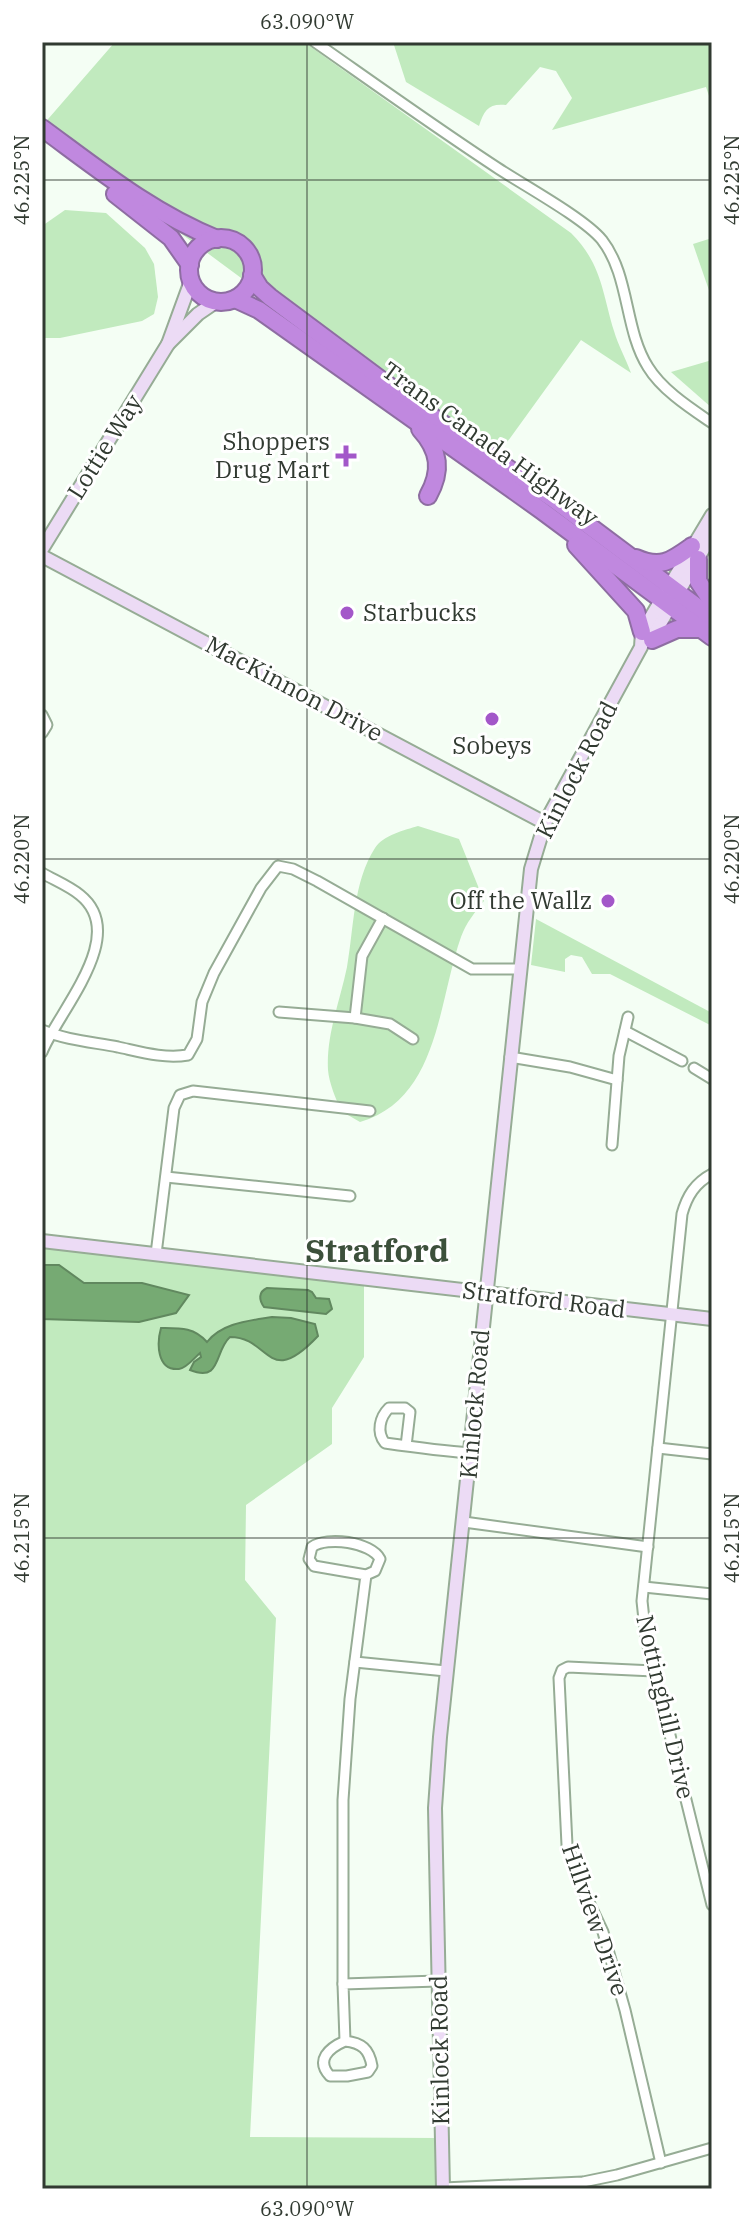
<svg xmlns="http://www.w3.org/2000/svg" width="754" height="2231" font-family="'IBM Plex Serif',serif">
<style>
.green{fill:#c1eabe}
.water{fill:#76aa73;stroke:#61885f;stroke-width:2}
.lines{fill:none;stroke-linecap:round;stroke-linejoin:round}
.street-casing{stroke:#96ac95;stroke-width:13}
.secondary-casing{stroke:#96ac95;stroke-width:16}
.highway-casing{stroke:#8e6da2;stroke-width:20}
.street{stroke:#fff;stroke-width:9}
.secondary{stroke:#ecdbf5;stroke-width:12}
.highway{stroke:#c088df;stroke-width:16}
.ticks{fill:none;stroke:#313a31;stroke-width:2;stroke-opacity:0.45}
.poi-dot{fill:#a357c9;stroke:#fff;stroke-width:3}
.labels{text-anchor:middle;stroke-width:6;stroke-linejoin:round;paint-order:stroke}
.poi-label{font-size:24px;fill:#313a31;stroke:#fff;text-anchor:end}
.street-label{font-size:24px;fill:#313a31;stroke:#fff}
.district-label{font-size:32px;font-weight:bold;fill:#3c503b;stroke:#fff}
.neatline{fill:none;stroke:#313a31;stroke-width:3}
.ticks-label{font-size:20px;text-anchor:middle;fill:#313a31}
</style>
<rect width="100%" height="100%" fill="#f4fef4"/>
<g class="green">
<path d="M115,42h189l267,191c31,31 31,59 43,98 4,14 12,28 17,42l-50,-33 -89,123 -450,-332v-5z"/>
<path d="M393,42h319v63l-6,-18 -154,43 20,-32 -16,-27 -16,-4 -34,38c-17,-2 -22,5 -27,21l-73,-44z"/>
<path d="M65,210l41,3 39,35 9,16 4,33 -4,17 -12,7 -82,17h-18v-112z"/>
<path d="M712,238v61l-19,-55z"/>
<path d="M712,360v48l-41,-36z"/>
<path d="M418,826l41,13 25,62c-9,11 -18,22 -23,36 -23,65 -22,162 -101,185l-19,-11c-5,-12 -12,-28 -13,-41 -2,-35 12,-69 19,-103 7,-39 6,-85 28,-119 8,-13 30,-18 43,-22z"/>
<path d="M536,919l176,94v13l-102,-52h-18l-10,-17 -11,-2 -6,4v13l-34,-7z"/>
<path d="M42,1244l322,41v72l-32,51v36l-86,61 -1,75 31,38 -26,519 188,1v51h-396z"/>
</g>
<g class="water">
<path d="M44,1265h15l25,18h58l47,12 -13,18 -37,9 -97,-3z"/>
<path d="M267,1288l41,2 4,2 4,6 13,1 3,10 -6,5 -62,-7c-5,-7 -6,-15 3,-19z"/>
<path d="M272,1317l19,1 24,6 3,12c-51,54 -47,1 -88,1 -16,14 -8,46 -40,33l4,-8 7,-5 -1,-4c-6,5 -13,15 -21,16 -23,2 -22,-27 -18,-41 19,0 33,-1 46,14 15,-19 41,-21 65,-25z"/>
</g>
<g class="lines">
<g class="street-casing">
<g id="street">
<path d="M315,42c60,42 120,85 181,125 27,18 88,51 106,73 28,36 22,89 46,127 14,23 42,41 64,56"/>
<path d="M42,715l5,10 -5,8"/>
<path d="M42,873c12,7 27,13 38,22 50,40 -21,115 -38,157"/>
<path d="M279,1012l76,6 35,6 23,15"/>
<path d="M355,1018l7,-62 21,-38"/>
<path d="M42,1030c24,10 50,12 76,17 23,5 46,12 70,8l9,-16 5,-37 12,-29 47,-85 17,-22 15,3 24,12 155,88h48"/>
<path d="M625,1031l57,30"/>
<path d="M510,1057l60,10 47,13"/>
<path d="M694,1068l18,11"/>
<path d="M612,1145l7,-89 9,-39"/>
<path d="M712,1174c-17,9 -25,22 -30,40l-40,387 4,37 66,267"/>
<path d="M166,1177l184,19"/>
<path d="M156,1254l18,-146 6,-13 13,-4 177,20"/>
<path d="M406,1446l4,-34 -5,-4h-16c-9,9 -13,24 -4,35 28,4 57,8 85,10"/>
<path d="M658,1448l54,6"/>
<path d="M464,1522l184,25"/>
<path d="M644,1587l68,7"/>
<path d="M355,1662l91,9"/>
<path d="M654,1671l-86,-4 -6,3 -3,8 8,167 12,36 24,51 22,78 36,153"/>
<path d="M343,1984v-184l7,-101 16,-124 9,-4 5,-12c-9,-17 -53,-23 -68,-12l-3,12 5,7 52,9"/>
<path d="M345,2041c-16,7 -30,19 -15,35h17l21,-4 4,-6c-3,-17 -10,-23 -27,-25l-2,-57 95,-3"/>
<path d="M443,2188l140,-6 34,-7 95,-27"/>
</g>
</g>
<g class="secondary-casing">
<g id="secondary">
<path d="M168,344l30,-30 19,-13"/>
<path d="M42,549l126,-205 23,-63"/>
<path d="M42,556l503,267"/>
<path d="M650,641l62,-107"/>
<path d="M42,1241l670,78"/>
<path d="M443,2189l-8,-381 5,-71 91,-868 14,-46 96,-176 1,-15 70,-117"/>
</g>
</g>
<g class="highway-casing">
<g id="highway">
<path d="M42,128c56,41 110,85 175,111"/>
<path d="M115,194l56,44 19,27"/>
<circle cx="221" cy="270" r="32"/>
<path d="M252,275l8,13 10,9 138,103 148,101 156,117"/>
<path d="M235,299l24,11 282,200 171,127"/>
<path d="M420,429c20,22 22,42 8,67"/>
<path d="M576,545l60,66 6,21"/>
<path d="M636,558c25,11 35,3 56,-12"/>
<path d="M698,559v22l14,21"/>
<path d="M652,640l25,-11h24"/>
</g>
</g>
<use href="#street" class="street"/>
<use href="#secondary" class="secondary"/>
<use href="#highway" class="highway"/>
</g>
<path class="ticks" d="M307,42v2147M42,180h670M42,859h670M42,1538h670"/>
<g class="poi-dot">
<path d="M342 444h8v8h8v8h-8v8h-8v-8h-8v-8h8z"/>
<circle cx="347" cy="613" r="8"/>
<circle cx="492" cy="719" r="8"/>
<circle cx="608" cy="901" r="8"/>
</g>
<g class="labels">
<g class="poi-label">
<text x="330" y="450">Shoppers<tspan x="330" dy="28">Drug Mart</tspan></text>
<text x="363" y="621" text-anchor="start">Starbucks</text>
<text x="492" y="754" text-anchor="middle">Sobeys</text>
<text x="592" y="909">Off the Wallz</text>
</g>
<g class="street-label">
<text transform="translate(490 444) rotate(36)" y="8">Trans Canada Highway</text>
<text transform="translate(105 447) rotate(-58)" y="8">Lottie Way</text>
<text transform="translate(294 689) rotate(28)" y="8">MacKinnon Drive</text>
<text transform="translate(577 770) rotate(-63)" y="8">Kinlock Road</text>
<text transform="translate(544 1300) rotate(7)" y="8">Stratford Road</text>
<text transform="translate(475 1404) rotate(-85)" y="8">Kinlock Road</text>
<text transform="translate(665 1707) rotate(77)" y="8">Nottinghill Drive</text>
<text transform="translate(595 1920) rotate(71)" y="8">Hillview Drive</text>
<text transform="translate(440 2050) rotate(-91)" y="8">Kinlock Road</text>
</g>
<g class="district-label">
<text x="377" y="1262">Stratford</text>
</g>
</g>
<rect width="754" height="2231" fill="none" stroke="#ffffff" stroke-width="88"/>
<rect x="44" y="44" width="666" height="2143" class="neatline"/>
<g class="ticks-label">
<text x="307" y="29">63.090°W</text>
<text transform="translate(22 180) rotate(-90)" y="7">46.225°N</text>
<text transform="translate(732 180) rotate(-90)" y="7">46.225°N</text>
<text transform="translate(22 859) rotate(-90)" y="7">46.220°N</text>
<text transform="translate(732 859) rotate(-90)" y="7">46.220°N</text>
<text transform="translate(22 1538) rotate(-90)" y="7">46.215°N</text>
<text transform="translate(732 1538) rotate(-90)" y="7">46.215°N</text>
<text x="307" y="2216">63.090°W</text>
</g>
</svg>
